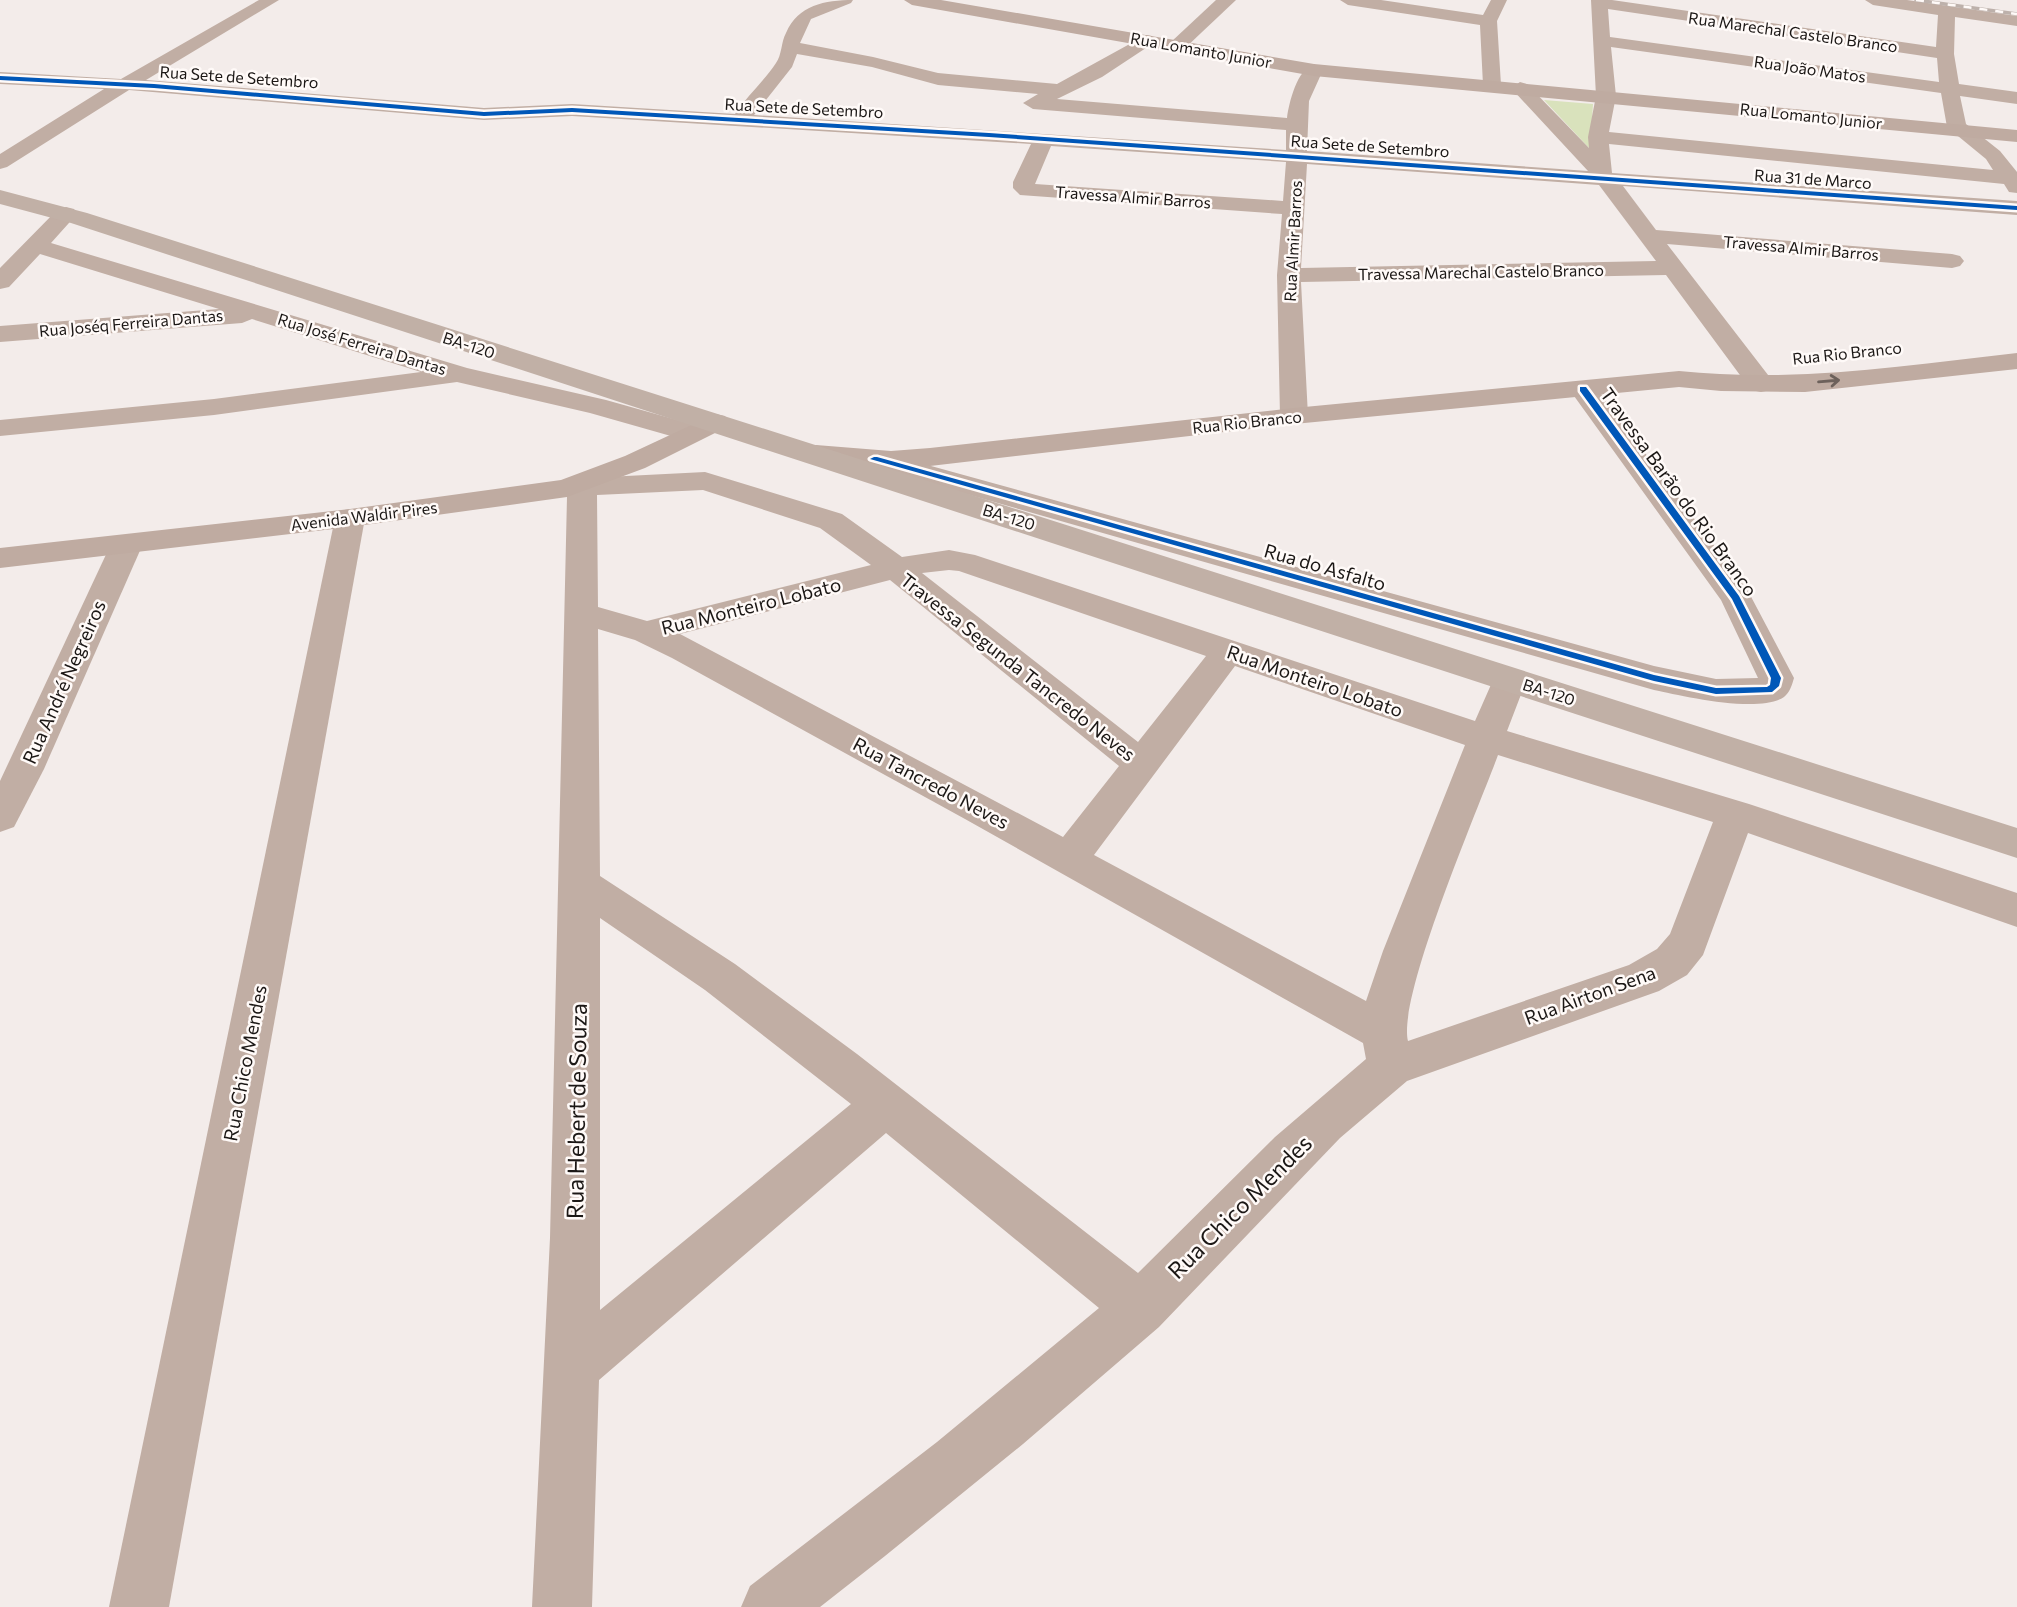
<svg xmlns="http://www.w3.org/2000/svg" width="2017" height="1607" font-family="Commissioner,sans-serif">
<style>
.green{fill:#d9e2bc}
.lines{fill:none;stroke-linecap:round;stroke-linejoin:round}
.street{fill:#c1aea4;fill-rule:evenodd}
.secondary{fill:#bfaba1;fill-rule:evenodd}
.primary{fill:#c1b0a6;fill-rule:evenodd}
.rail-casing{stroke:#bdb1ab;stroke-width:3.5}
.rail{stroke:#fffaf8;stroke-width:2.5;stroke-dasharray:8;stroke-linecap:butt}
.cycleway-casing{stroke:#fffaf8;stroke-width:5}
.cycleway{fill:#0057b8;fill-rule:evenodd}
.oneway{stroke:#6d615b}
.labels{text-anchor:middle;stroke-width:5;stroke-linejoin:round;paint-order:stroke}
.far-street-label{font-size:16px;fill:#1b1715;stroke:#fffaf8}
.street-label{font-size:19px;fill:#1b1715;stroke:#fffaf8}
.near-street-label{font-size:23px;fill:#1b1715;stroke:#fffaf8}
</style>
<rect width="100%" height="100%" fill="#f3ecea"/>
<path class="green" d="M1544,100l49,4 -3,45z"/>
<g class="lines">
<g class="street">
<path d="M259,0h20l-133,80 338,28 88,-4 163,10c12,-18 29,-33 41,-51 6,-8 5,-21 10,-30 12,-28 39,-33 67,-33l-2,3 -40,16 -11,24 73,14 65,16 119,11 89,-49 6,1 3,4 -3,4 -50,33 -45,22 230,19c2,-15 10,-49 27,-54l9,6 -14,31 -2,50 281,20 -77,-83 9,-6 7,2 62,64 -1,-11 8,-41 -5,-96h21l324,47 2,-32 -65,-10 -8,-5h42l110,16v10l-62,-9 -1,37 5,30 58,8v12l-57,-8 6,28 34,27 17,21v21l-8,-1 -5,-8 -395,-40 3,29 405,28v14l-394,-29 33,44 296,24 8,2 4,5 -4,5 -8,2 -285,-24 108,140 -4,6 -10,2 -10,-2 -85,-115 -365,7 7,134 -4,6 -10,2 -10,-2 -4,-6 -3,-141 5,-61 -262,-19 -7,-7v-6l18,-38 -459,-28 -88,4 -355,-30 -122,77 -7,2v-15l104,-65 -104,-5v-12l121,7zM1608,9l329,49 2,24 -329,-45zM1611,47l330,46 6,34 39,32 7,11 -384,-38 7,-36zM797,54l75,13 66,18 100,9 -15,9 10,6 253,21v20l-532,-35 38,-48zM1051,146l235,16 -3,39 -248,-17zM1307,164l292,21 57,76 -355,7z"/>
<path d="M1216,0h20l-53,50h-12l-3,-4 3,-4z"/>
<path d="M1340,0h41l102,15 8,-15h16l-10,21 4,64 -9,6 -9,-6 -3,-60 -132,-20z"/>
<path d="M66,207l8,2 3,5 -26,29 416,125 139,32 96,27 4,6 -4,6 -10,3 -102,-29 -133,-31 -243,33 -214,21v-16l214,-21 207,-27 -169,-53 -10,4 -242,19v-16l219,-17 -179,-55 -31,33 -9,2v-21l58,-59z"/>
<path d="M1583,381l10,2 155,208 46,87c-2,7 -4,14 -10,19 -25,17 -102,-1 -130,-7l-790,-225 -5,-6 5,-6 10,-3 10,3 770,213 62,13 42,-1 -37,-78 -152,-211 4,-6z"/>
<path d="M705,472l137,42 60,43 47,-7 26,5 500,166 22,-50 12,-4 12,4 6,8 -20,52 242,73 268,89v34l-269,-94 -45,122 -16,20 -28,16 -252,90 -67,57 -181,189 -136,117 -138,112 -65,51h-79l9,-21 187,-144 162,-134 -213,-175 -287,247 -7,227h-60l18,-369 17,-741 -11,-3 -4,-6 4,-6 11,-3zM703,490l117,38 51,37 -224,56 -49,-14 -1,-112zM949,570l10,1 247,85 -68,86 -216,-169zM890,580l229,186 -56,71 -383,-203zM598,629l37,11 37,18 293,161 398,224 3,16 -91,78 -137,136 -281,-219 -122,-90 -135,-88zM1235,666l230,79 -82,206 -17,50 -272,-146zM1498,755l215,67 -43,112 -13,15 -28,16 -221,76c-11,-44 71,-234 90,-286zM600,918l105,72 146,114 -251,206z"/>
<path d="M350,509l11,2 4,7 -196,1089h-60l226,-1089 4,-7z"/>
<path d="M126,536l11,3 5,7 -98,223 -30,58 -14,5v-51l110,-235 5,-7z"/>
</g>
<g class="secondary">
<path d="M904,0h37l373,64 703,66v12l-703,-66 -402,-71z"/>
<path d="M2017,353v16l-212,23 -84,-1 -42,-4 -385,37 -364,42 -39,3 -75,-6 -10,-3 -4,-6 4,-6 10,-3 75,6 39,-3 364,-40 385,-37c114,12 225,-5 338,-18z"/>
<path d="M715,414l10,2 4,6 -4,6 -80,40 -78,29 -217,30 -350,41v-20l350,-39 211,-29 64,-24z"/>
</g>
<path class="primary" d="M0,190l87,23 1930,615v30l-1946,-635 -71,-19z"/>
<g class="rail-casing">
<path id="rail" d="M1916,0l101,14"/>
</g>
<use href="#rail" class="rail"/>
<g class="cycleway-casing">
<g id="cycleway">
<path d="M0,76l154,8 330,28 88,-4 417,25 1028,73v4l-1028,-73 -417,-25 -88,4 -330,-28 -154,-8z"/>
<path d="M1580,387h6l153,209 42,82 -2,8 -7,6 -56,2 -62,-13 -784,-222 4,-2h3l777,218 62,13 51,-1 3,-2 1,-7 -39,-79 -152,-208z"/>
</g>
</g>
<use href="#cycleway" class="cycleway"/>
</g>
<defs><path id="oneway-shaft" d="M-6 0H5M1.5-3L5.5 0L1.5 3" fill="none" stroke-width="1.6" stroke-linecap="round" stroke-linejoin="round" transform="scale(1.75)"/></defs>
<use class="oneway" href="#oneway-shaft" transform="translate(1829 381) rotate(-5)"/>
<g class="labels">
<g class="far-street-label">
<text transform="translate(1793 32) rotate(8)" y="6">Rua Marechal Castelo Branco</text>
<text transform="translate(1201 50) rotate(10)" y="6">Rua Lomanto Junior</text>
<text transform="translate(1810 69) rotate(8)" y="6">Rua João Matos</text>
<text transform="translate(239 77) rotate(4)" y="6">Rua Sete de Setembro</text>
<text transform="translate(804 108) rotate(3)" y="6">Rua Sete de Setembro</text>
<text transform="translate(1811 116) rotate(6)" y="6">Rua Lomanto Junior</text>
<text transform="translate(1370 146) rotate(4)" y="6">Rua Sete de Setembro</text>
<text transform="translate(1813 179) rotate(4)" y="6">Rua 31 de Marco</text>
<text transform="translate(1133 197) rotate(4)" y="6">Travessa Almir Barros</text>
<text transform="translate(1293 241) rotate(-87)" y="6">Rua Almir Barros</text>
<text transform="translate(1801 248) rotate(5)" y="6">Travessa Almir Barros</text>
<text transform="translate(1481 272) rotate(-1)" y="6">Travessa Marechal Castelo Branco</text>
<text transform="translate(131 323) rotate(-5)" y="6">Rua Joséq Ferreira Dantas</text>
<text transform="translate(362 344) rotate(17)" y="6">Rua José Ferreira Dantas</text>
<text transform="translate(469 345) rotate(18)" y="6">BA-120</text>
<text transform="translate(1847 353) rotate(-6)" y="6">Rua Rio Branco</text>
<text transform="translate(1247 422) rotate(-6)" y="6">Rua Rio Branco</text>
<text transform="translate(364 516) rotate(-7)" y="6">Avenida Waldir Pires</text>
<text transform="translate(1009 517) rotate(17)" y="6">BA-120</text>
<text transform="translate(1549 692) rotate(18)" y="6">BA-120</text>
</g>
<g class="street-label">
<text transform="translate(1679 492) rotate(54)" y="7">Travessa Barão do Rio Branco</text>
<text transform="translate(1325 567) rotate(16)" y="7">Rua do Asfalto</text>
<text transform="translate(751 606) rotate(-14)" y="7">Rua Monteiro Lobato</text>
<text transform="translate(1018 667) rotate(38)" y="7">Travessa Segunda Tancredo Neves</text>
<text transform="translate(1315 681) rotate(19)" y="7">Rua Monteiro Lobato</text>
<text transform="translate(64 682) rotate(-66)" y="7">Rua André Negreiros</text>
<text transform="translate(931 783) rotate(28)" y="7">Rua Tancredo Neves</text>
<text transform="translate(1590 995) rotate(-20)" y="7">Rua Airton Sena</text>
<text transform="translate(245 1063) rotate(-79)" y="7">Rua Chico Mendes</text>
</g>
<g class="near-street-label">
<text transform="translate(577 1111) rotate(-89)" y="8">Rua Hebert de Souza</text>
<text transform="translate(1240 1207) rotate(-45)" y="8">Rua Chico Mendes</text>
</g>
</g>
</svg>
